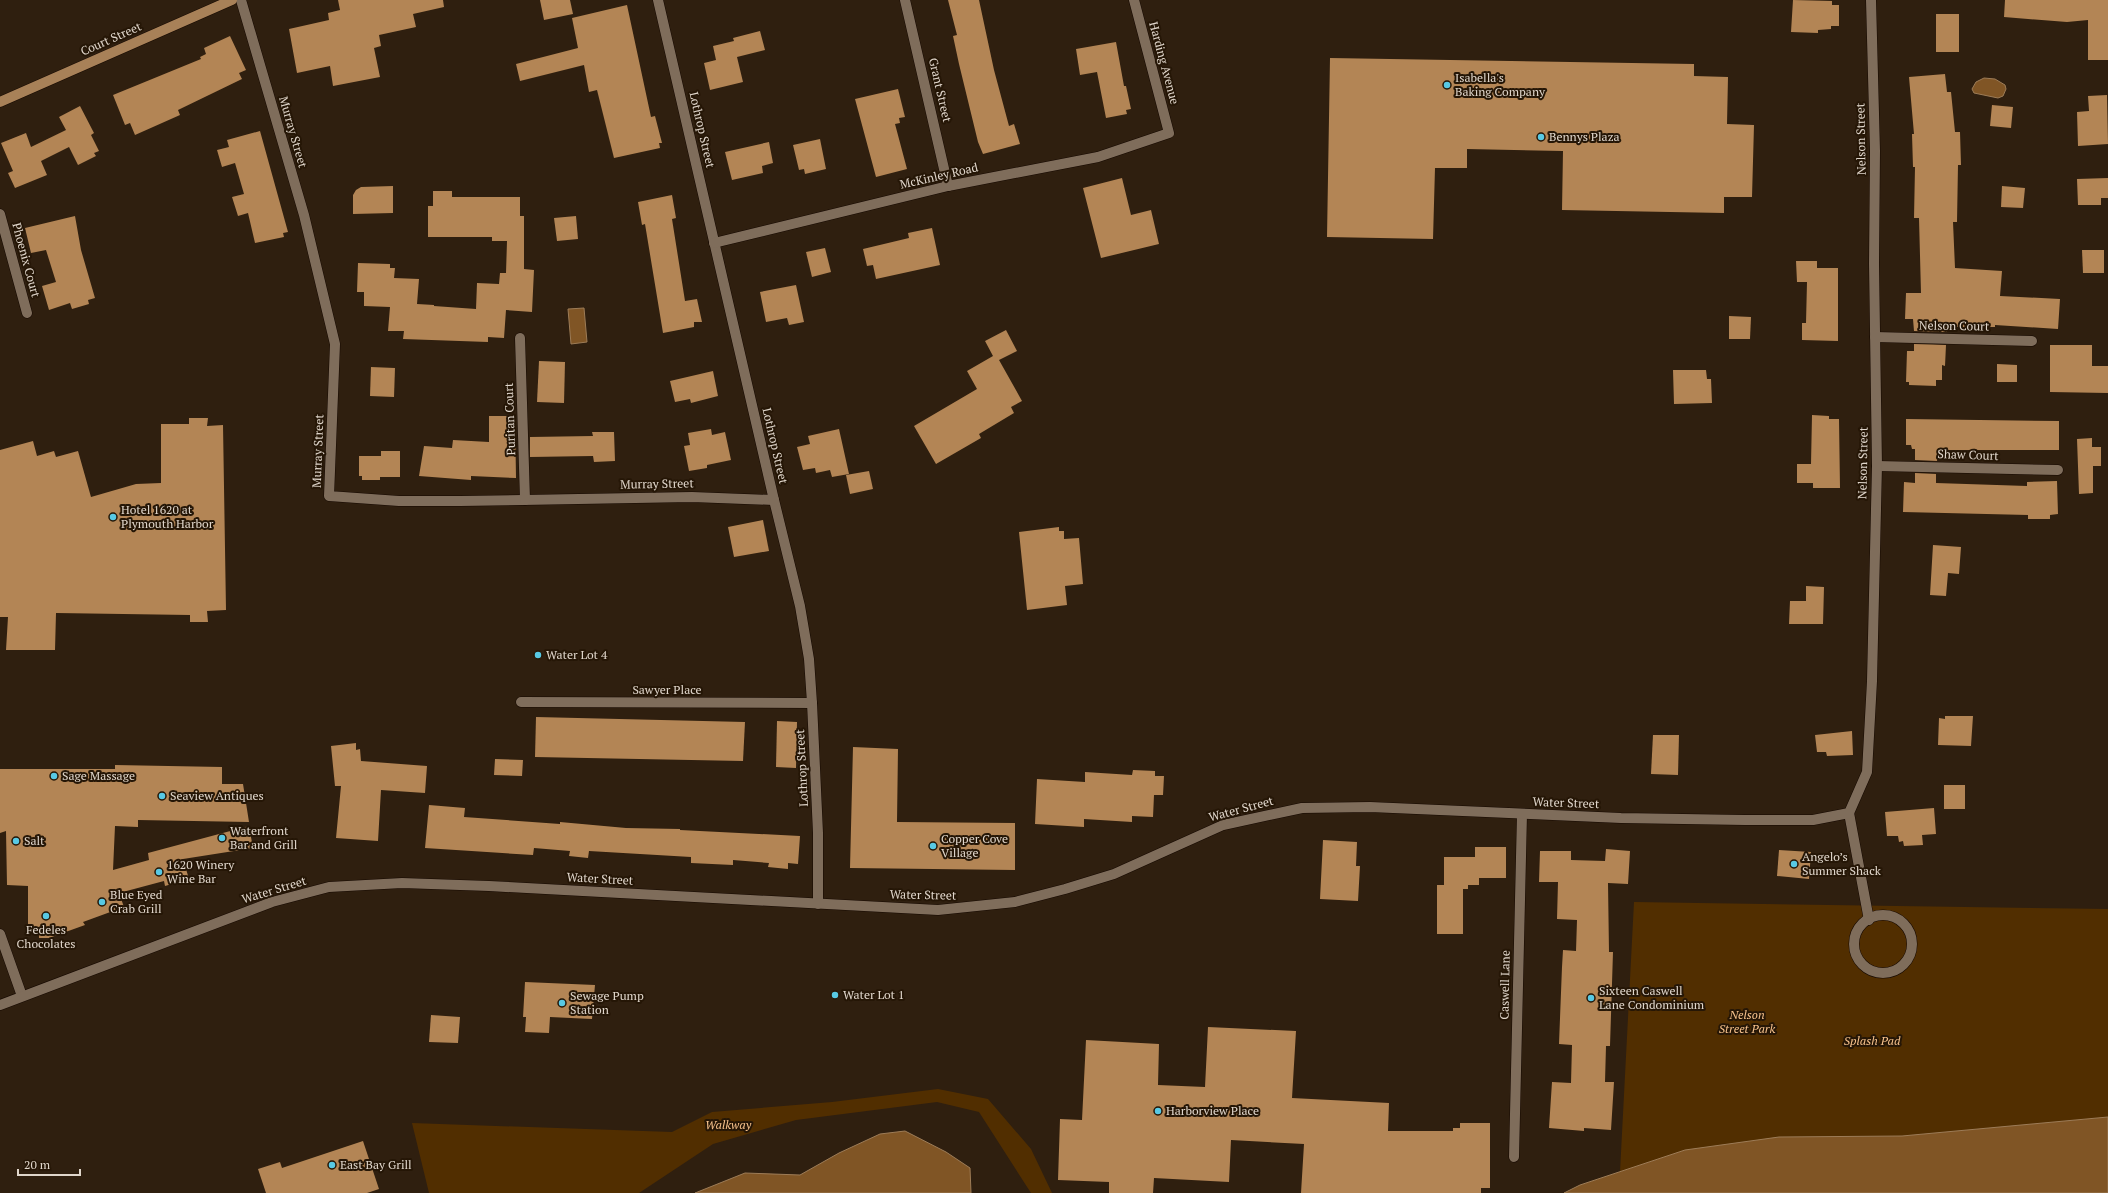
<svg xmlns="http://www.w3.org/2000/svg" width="2108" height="1193" font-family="'PT Serif',serif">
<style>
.green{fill:#512e00}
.water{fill:#805525;stroke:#9d7c57}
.building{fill:#b38555}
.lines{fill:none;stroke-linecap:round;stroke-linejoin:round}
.minor-casing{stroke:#160900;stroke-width:11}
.secondary-casing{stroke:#160900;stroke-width:11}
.primary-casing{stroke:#160900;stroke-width:11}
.minor{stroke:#7f6d5b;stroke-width:10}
.secondary{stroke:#7f6d5b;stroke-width:10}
.primary{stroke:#a88158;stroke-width:10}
.poi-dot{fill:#58c9e4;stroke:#251606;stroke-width:1.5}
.labels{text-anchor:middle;stroke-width:4;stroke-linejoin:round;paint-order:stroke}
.street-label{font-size:12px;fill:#e0d6cb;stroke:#251606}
.poi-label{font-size:12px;fill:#e0d6cb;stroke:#251606;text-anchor:start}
.park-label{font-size:12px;font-style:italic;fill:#f7c28c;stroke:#251606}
</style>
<rect width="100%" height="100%" fill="#2f1f0f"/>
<g class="green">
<path d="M1634,902l474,7v208l-206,19 -123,1 -159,35z"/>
<path d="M938,1089l50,10 43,50 21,44h-21l-52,-81 -42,-10 -141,18 -83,24 -74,49h-210l-17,-70 260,9 40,-20 120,-10z"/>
</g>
<g class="water">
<path d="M1984,78l11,1 10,6 1,4 -3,7 -5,2 -24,-5 -2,-4 4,-7z"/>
<path d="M584,308l3,34 -16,2 -3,-35z"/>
<path d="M2108,1117v76h-544l16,-8 105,-35 94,-13 123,-1z"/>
<path d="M905,1131l41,21 24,16 1,25h-276l50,-20 55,2 39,-22 41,-19z"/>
</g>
<g class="building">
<path d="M338,0h105l1,7 -31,7 3,13 -37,8 2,11 -7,2 6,29 -47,9 -3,-20 -33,7 -8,-44 40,-9 -1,-7 12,-3z"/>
<path d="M540,0h30l3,14 -29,6z"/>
<path d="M948,0h31l15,70 15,56 5,-2 6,20 -37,10 -5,-12 -19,-78 -6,-28 4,-1z"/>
<path d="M1793,0l39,1v4h7v21h-8v3l-13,1v3l-27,-1z"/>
<path d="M2005,0h103v60h-20v-40l-21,2 -63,-5z"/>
<path d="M627,5l24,112 4,-1 7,27h-3l1,5 -46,10 -17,-68 -8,2 -5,-27 -64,16 -4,-17 62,-16 -6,-30z"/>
<rect x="1936" y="14" width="23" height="38"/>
<path d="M760,31l5,19 -28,7 6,25 -33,8 -6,-27 12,-3 -3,-14 21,-5 -1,-3z"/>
<path d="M230,36l16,34 -7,3 3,6 -64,31 2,5 -45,20 -5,-12 -5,2 -12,-30 88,-36 -1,-2 6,-3 -2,-6z"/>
<path d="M1116,42l8,44h2l5,23 -5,1 1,4 -21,4 -9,-46 -17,3 -4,-26z"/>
<path d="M1330,58l364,6v12l34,1 -1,47 27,1 -2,72h-28v16l-162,-3 1,-59 -96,-2v19h-32l-2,71 -106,-2z"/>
<path d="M1945,74l2,18h4l4,40h5l1,33h-3l-1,57h-4l2,46 47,3 -2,25 60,3 -2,30 -63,-4v2h-48v5l-33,-1 -1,-12h-8l1,-26h15l-2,-75h-5l1,-51h-2l-1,-33h2l-5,-57z"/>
<path d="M898,89l7,28 -6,1 1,5 -5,1 12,45 -31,8 -21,-78z"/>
<path d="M2107,95l1,49 -30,2 -1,-34 12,-1 -1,-15z"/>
<path d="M1992,105l21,2 -2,21 -21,-2z"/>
<path d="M80,106l14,27 -3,2 8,16 -5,2 2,3 -18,9 -9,-18 -28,14 6,14 -32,13 -7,-15 5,-2 -12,-28 25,-10 5,14 35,-17 -7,-13z"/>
<path d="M260,131l28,101 -5,1 1,4 -29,6 -7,-30 -10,3 -6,-19 12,-3 -9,-31 -13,4 -5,-17 12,-3 -2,-7z"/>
<path d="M820,139l6,30 -21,5 -1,-5 -5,1 -6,-25z"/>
<path d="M769,142l4,21 -11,3 1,7 -31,7 -7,-28z"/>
<path d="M1122,178l9,37 20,-5 8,34 -58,14 -18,-70z"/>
<path d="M2108,178v20h-7v7h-23l-1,-26z"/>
<path d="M393,186v27l-40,1v-19l3,-5 5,-3z"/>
<path d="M2002,186l23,2 -2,20 -22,-1z"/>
<path d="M433,191h19v6h68v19h4v53l10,1 -2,42 -26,-2 -2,28 -16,-1v5l-85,-3 1,-8h-16l2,-24 -26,-1v-14h-7l1,-29 32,1v4h5l-1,10 25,1 -2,25 17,1v1l42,3 1,-26 22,1 1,-11h6l1,-32h-15v-4h-64v-31h5z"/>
<path d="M672,195l4,23 -4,1 13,82 12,-2 5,23h-8v5l-31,6 -18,-109 -3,1 -4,-23z"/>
<path d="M75,216l6,34 14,48 -7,2 1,4 -17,5 -2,-6 -21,7 -7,-24 14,-4 -10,-32 -15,3 -6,-25z"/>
<path d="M576,216l2,23 -21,2 -3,-23z"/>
<path d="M932,228l8,37 -64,14 -3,-14 -6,1 -4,-17 46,-11 -1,-5z"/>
<path d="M825,248l6,24 -19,5 -6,-25z"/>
<path d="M2082,250h22v23h-21z"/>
<path d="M1796,261h21v7h21v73l-36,-1v-17h4l1,-41h-10z"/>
<path d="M796,285l8,37 -15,3 -2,-7 -21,4 -6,-30z"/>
<path d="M1729,316l22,1 -1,22h-21z"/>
<path d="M1006,330l11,21 -18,9 23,41 -11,6 3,6 -35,21 2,4 -45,26 -22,-38 63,-37 -10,-18 26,-15 -8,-15z"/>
<path d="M1914,344l32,1 -1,21 -3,-1v15h-6v6l-27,-1v-3h-3l1,-31h7z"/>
<path d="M2050,345h42v21h16v27l-58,-1z"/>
<path d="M539,361l26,1 -1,41 -27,-1z"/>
<path d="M1997,364l20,1v17h-20z"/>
<path d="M371,367l24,1 -1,29 -24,-1z"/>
<path d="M1673,370h33l1,9h4l1,24 -38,1z"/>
<path d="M713,371l5,25 -27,7 -1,-4 -15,3 -5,-21z"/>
<path d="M1812,415l17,1v3h10l1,69h-27v-5h-16v-19h14z"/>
<path d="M489,416h26l1,62 -45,-2v4l-52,-4 5,-30 28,2 1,-8 36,2z"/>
<path d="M189,418h19l-1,8 16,-1 3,185 -19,1 1,11h-18v-7l-134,-2 -1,37h-49l2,-33h-8v-167l33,-9 4,15 17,-5 2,6 22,-6 13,46 45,-13 25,-1v-59h28z"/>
<path d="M1906,419l153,2v29h-121l-1,11 -22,-1v-11h-3l-1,-4h-5z"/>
<path d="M711,429l1,6 13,-3 6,28 -24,5v3l-18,3 -5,-25 6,-1 -2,-12z"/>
<path d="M839,429l10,45 -17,3 -2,-7 -14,3 -1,-5 -12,2 -6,-23 13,-3 -2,-8z"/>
<path d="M592,432h22l1,29 -21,1 -1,-6 -63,1v-20l63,-1z"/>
<path d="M2092,438v9h9v19h-8v27l-14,1 -2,-55z"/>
<path d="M381,451h19v26h-20v3h-18v-4h-3v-20h22z"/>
<path d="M869,471l4,18 -23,5 -4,-19z"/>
<path d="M1915,473l21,1v9l91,3v-4l30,-1 1,33 -8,1v4h-22v-4l-125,-3 1,-30 11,1z"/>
<path d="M763,520l6,31 -35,6 -6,-30z"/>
<path d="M1059,527v4h5v8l15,-1 4,46 -18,2 2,19 -40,5 -8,-78z"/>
<path d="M1933,545l28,2 -2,27 -11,-1 -2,23 -16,-1z"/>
<path d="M1806,586l18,1 -1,37h-34l1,-23h16z"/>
<path d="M1945,716h28l-2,30 -33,-1 1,-27 6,1z"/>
<path d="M536,717l209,5 -2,39 -208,-4z"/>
<path d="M777,721l20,1 -1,46 -20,-1z"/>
<path d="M1852,731l1,24 -26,1 -1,-4h-9l-2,-17z"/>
<path d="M1653,735h26l-1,40 -27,-1z"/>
<path d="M356,743v7l4,-1 1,12 66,5 -2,27 -44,-3 -3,51 -42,-3 5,-52h-6l-4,-40z"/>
<path d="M853,747l45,2 -1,73 118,1v47l-165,-2z"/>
<path d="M495,759l28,1 -1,16 -28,-1z"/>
<path d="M115,765l107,2v17h21l6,38 -111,-2v7l-23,-1 -2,44 36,-10 -1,-7 101,-27 4,22 -70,11 6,20 -24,7 -1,-5 -45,12 5,14 -41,15 2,3 -36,13h-10v-8h-11v-44l-21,-1 -1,-54 -6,2v-64h115z"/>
<path d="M1133,770l22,1v5h9l-1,19h-9l-1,22 -21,-1v6l-48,-3v8l-49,-3 2,-45 48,3v-10l47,3z"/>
<rect x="1944" y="785" width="21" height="24"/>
<path d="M429,805l36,3 -1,9 96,7v-2l66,6 54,1v1l120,6 -2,28 -10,-1v6l-20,-2 1,-4 -36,-3v5l-42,-2v-6l-102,-6 -1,7 -19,-2 1,-5 -36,-3 -1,7 -108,-7z"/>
<path d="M1934,808l2,26 -14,1 1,10 -19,1 -1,-5 -4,1 -1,-6h-11l-2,-24z"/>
<path d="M1323,840l34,2 -1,24h4l-2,35 -38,-2z"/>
<path d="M1475,847h31v31h-27v7h-11v4h-5v45h-26v-49h7v-28h31z"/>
<path d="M1606,849l24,2 -2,33 -20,-1 1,69h4l-3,94h-4l-1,36h9l-3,48 -27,-2v3l-35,-3 3,-46 19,1 1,-38 -13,-1 3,-77 1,-17 13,1 1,-31 -20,-1 1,-37h-19l1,-31h31v9l34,1z"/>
<path d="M1779,850l32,2 -2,27 -32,-3z"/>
<path d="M525,982l70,3 -3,34 -42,-2 -1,16 -24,-1 1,-15h-3z"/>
<path d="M431,1015l29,2 -2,26 -29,-1z"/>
<path d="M1208,1027l88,4 -4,67 97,5 -1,28h65v-3h7v-5h30v65h-9v5h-180l3,-49 -73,-4 -2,42 -75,-4 -1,15h-44v-11l-51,-2 2,-61 22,1 4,-80 73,4 -1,41 47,2z"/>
<path d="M363,1141l16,48 -12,4h-101l-8,-24 22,-7 2,6z"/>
</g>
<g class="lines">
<g class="minor-casing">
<g id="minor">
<path d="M241,0l63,215 31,129 -6,152 70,5h61l232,-4 82,3"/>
<path d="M658,0l116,500 26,106 9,53 3,44 6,130v71"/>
<path d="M905,0l43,186"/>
<path d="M0,214l27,99"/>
<path d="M714,243l234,-57 150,-29 71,-24 -35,-133"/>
<path d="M1875,337l157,4"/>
<path d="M520,338l5,162"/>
<path d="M1877,466l181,4"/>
<path d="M521,702l291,1"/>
<path d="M1849,813l20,107"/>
<circle cx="1883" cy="944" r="29"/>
<path d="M0,934l22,62"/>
<path d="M1514,1157l8,-343"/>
</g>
</g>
<g class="secondary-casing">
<path id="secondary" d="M0,1005l272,-103 57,-15 73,-4 87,3 449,24 77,-8 50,-13 49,-15 109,-49 79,-17 68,-1 251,11 124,2h68l36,-7 18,-41 5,-91 5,-215 -3,-202 1,-113 -4,-151"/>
</g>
<g class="primary-casing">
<path id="primary" d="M0,102l232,-102"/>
</g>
<use href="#minor" class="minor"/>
<use href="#secondary" class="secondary"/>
<use href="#primary" class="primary"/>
</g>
<g class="poi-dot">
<circle cx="1447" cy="85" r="4"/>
<circle cx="1541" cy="137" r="4"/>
<circle cx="113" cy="517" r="4"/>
<circle cx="538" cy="655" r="4"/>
<circle cx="54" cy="776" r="4"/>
<circle cx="162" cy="796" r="4"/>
<circle cx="222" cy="838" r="4"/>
<circle cx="16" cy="841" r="4"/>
<circle cx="933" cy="846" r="4"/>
<circle cx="1794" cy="864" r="4"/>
<circle cx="159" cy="872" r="4"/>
<circle cx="102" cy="902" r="4"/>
<circle cx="46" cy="916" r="4"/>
<circle cx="835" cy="995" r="4"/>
<circle cx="1591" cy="998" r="4"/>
<circle cx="562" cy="1003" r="4"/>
<circle cx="1158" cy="1111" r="4"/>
<circle cx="332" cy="1165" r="4"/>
</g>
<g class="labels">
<g class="street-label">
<text transform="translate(111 39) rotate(-24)" y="4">Court Street</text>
<text transform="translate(1164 63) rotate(75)" y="4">Harding Avenue</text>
<text transform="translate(940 90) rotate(77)" y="4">Grant Street</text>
<text transform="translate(702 130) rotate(77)" y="4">Lothrop Street</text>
<text transform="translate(293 132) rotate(74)" y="4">Murray Street</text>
<text transform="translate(1861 139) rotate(-91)" y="4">Nelson Street</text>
<text transform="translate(939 176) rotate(-13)" y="4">McKinley Road</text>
<text transform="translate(26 260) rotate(75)" y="4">Phoenix Court</text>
<text transform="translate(1954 326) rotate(1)" y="4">Nelson Court</text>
<text transform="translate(510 419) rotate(-92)" y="4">Puritan Court</text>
<text transform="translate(775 446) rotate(77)" y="4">Lothrop Street</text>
<text transform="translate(318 451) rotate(-88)" y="4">Murray Street</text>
<text transform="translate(1968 455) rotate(2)" y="4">Shaw Court</text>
<text transform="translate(1863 463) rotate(-89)" y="4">Nelson Street</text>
<text transform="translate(657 484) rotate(-1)" y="4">Murray Street</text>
<text x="667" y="694">Sawyer Place</text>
<text transform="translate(802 768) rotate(-93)" y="4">Lothrop Street</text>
<text transform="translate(1566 803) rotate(2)" y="4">Water Street</text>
<text transform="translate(1241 809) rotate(-15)" y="4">Water Street</text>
<text transform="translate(600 879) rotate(3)" y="4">Water Street</text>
<text transform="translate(274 890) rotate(-17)" y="4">Water Street</text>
<text transform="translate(923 895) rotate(1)" y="4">Water Street</text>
<text transform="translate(1505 985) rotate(-89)" y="4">Caswell Lane</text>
</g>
<g class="poi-label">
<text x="1455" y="82">Isabella's<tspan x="1455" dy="14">Baking Company</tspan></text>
<text x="1549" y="141">Bennys Plaza</text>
<text x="121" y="514">Hotel 1620 at<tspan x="121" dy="14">Plymouth Harbor</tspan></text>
<text x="546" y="659">Water Lot 4</text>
<text x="62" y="780">Sage Massage</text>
<text x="170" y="800">Seaview Antiques</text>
<text x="230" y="835">Waterfront<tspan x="230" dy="14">Bar and Grill</tspan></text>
<text x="941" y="843">Copper Cove<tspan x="941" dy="14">Village</tspan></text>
<text x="24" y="845">Salt</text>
<text x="1802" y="861">Angelo’s<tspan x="1802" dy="14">Summer Shack</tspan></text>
<text x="167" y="869">1620 Winery<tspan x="167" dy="14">Wine Bar</tspan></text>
<text x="110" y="899">Blue Eyed<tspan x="110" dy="14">Crab Grill</tspan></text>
<text x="46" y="934" text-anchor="middle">Fedeles<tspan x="46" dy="14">Chocolates</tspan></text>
<text x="1599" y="995">Sixteen Caswell<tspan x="1599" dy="14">Lane Condominium</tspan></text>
<text x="843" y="999">Water Lot 1</text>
<text x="570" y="1000">Sewage Pump<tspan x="570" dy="14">Station</tspan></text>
<text x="1166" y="1115">Harborview Place</text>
<text x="340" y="1169">East Bay Grill</text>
</g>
<g class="park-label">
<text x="1747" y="1019">Nelson<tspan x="1747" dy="14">Street Park</tspan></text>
<text x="1872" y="1045">Splash Pad</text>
<text x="728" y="1129">Walkway</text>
</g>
</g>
<path d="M18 1169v6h62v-6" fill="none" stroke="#e0d6cb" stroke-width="2"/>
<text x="24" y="1169" font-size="12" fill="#e0d6cb" stroke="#251606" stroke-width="3" paint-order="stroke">20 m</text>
</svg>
